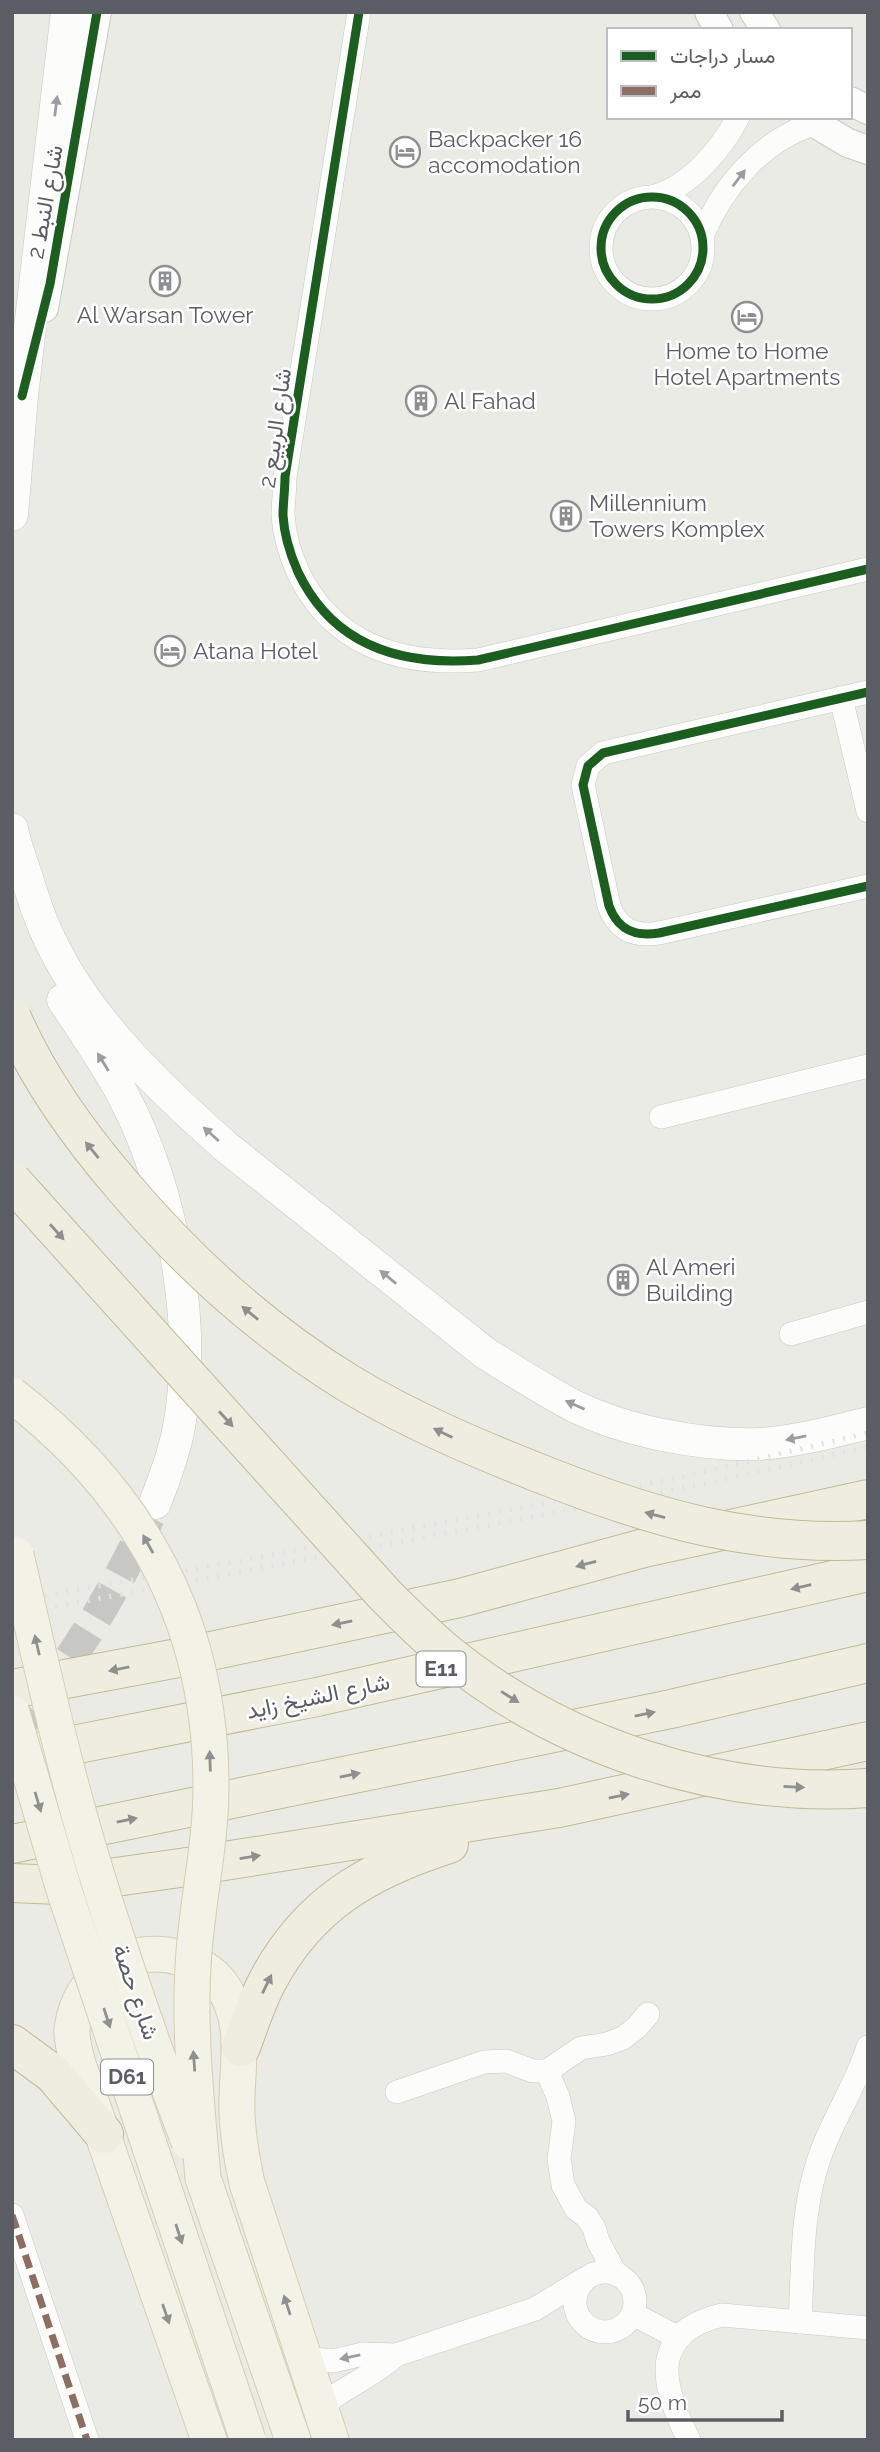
<svg xmlns="http://www.w3.org/2000/svg" width="880" height="2452" font-family="Raleway,Vazirmatn,sans-serif">
<style>
.lines{fill:none;stroke-linecap:round;stroke-linejoin:round}
.secondary-tunnel{stroke:#c7c8c4;stroke-width:32;stroke-dasharray:32 16;stroke-linecap:butt}
.minor-casing{stroke:#c7c9c7;stroke-width:24}
.tertiary-casing{stroke:#c7c9c7;stroke-width:30}
.secondary-casing{stroke:#c6c7c6;stroke-width:33}
.primary-casing{stroke:#d4ceb2;stroke-width:37}
.motorway-casing{stroke:#c3ba92;stroke-width:40}
.minor{stroke:#fcfcfb;stroke-width:23}
.tertiary{stroke:#fcfcfb;stroke-width:28}
.secondary{stroke:#fcfcfb;stroke-width:32}
.primary{stroke:#f2f2e7;stroke-width:35}
.motorway{stroke:#eeede0;stroke-width:38}
.rail{stroke:#e2e3e2;stroke-width:5;stroke-dasharray:2 9;stroke-linecap:butt}
.primary-bridge-casing{stroke:#d4ceb2;stroke-width:37;stroke-linecap:butt}
.motorway-bridge-casing{stroke:#c3ba92;stroke-width:40;stroke-linecap:butt}
.primary-bridge{stroke:#f2f2e7;stroke-width:35}
.motorway-bridge{stroke:#eeede0;stroke-width:38}
.quiet{stroke:#8d6e63;stroke-width:7;stroke-dasharray:14 7;stroke-linecap:butt}
.cycleway-casing{stroke:#fff;stroke-width:13}
.cycleway{stroke:#1b5e20;stroke-width:9}
.oneway{fill:#9b9da0}
.oneway2{fill:#8e8f8f}
.oneway3{fill:#8f9191}
.labels{text-anchor:middle;stroke-width:5;stroke-linejoin:round;paint-order:stroke}
.shield{fill:#fff;stroke:#8c8e92;stroke-width:2}
.shield-label{font-size:21px;font-weight:bold;fill:#5a5d63}
.poi-label{font-size:23px;fill:#5a5d63;stroke:#fff;text-anchor:start}
.street-label{font-size:23px;fill:#5a5d63;stroke:#fff}
</style>
<rect width="100%" height="100%" fill="#ebebe5"/>
<g class="lines">
<path class="secondary-tunnel" d="M12,1734c56,-65 101,-138 137,-217"/>
<g class="minor-casing">
<g id="minor">
<path d="M359,12l-74,465c0,13 -2,26 -2,38 1,19 7,39 15,57 35,74 103,94 180,88l390,-91"/>
<path d="M655,196c34,-9 67,-47 83,-79"/>
<circle cx="652" cy="248" r="51"/>
<path d="M702,236c21,-50 60,-96 112,-112"/>
<path d="M868,692l-265,61 -15,13 -5,19 26,121c9,24 26,31 50,27l209,-47"/>
<path d="M841,698l27,113"/>
<path d="M661,1117l207,-51"/>
<path d="M791,1334l77,-22"/>
<path d="M547,2071l11,26 6,24 -5,38 4,26 13,24 11,8 7,11 4,13 17,32"/>
<path d="M397,2092l87,-30 22,-1 27,10h14l34,-23 26,-4 16,-6 14,-11 11,-13"/>
<path d="M12,2215l75,225"/>
<circle cx="605" cy="2302" r="30"/>
<path d="M633,2314l46,24"/>
<path d="M800,2322c3,-56 1,-114 20,-166 13,-38 36,-70 48,-109"/>
<path d="M304,2358l29,3 30,-7 33,1 139,-46 49,-30"/>
<path d="M320,2407c24,-20 53,-31 76,-52"/>
<path d="M689,2440c-27,-53 -42,-107 33,-125l146,13"/>
</g>
</g>
<g class="tertiary-casing">
<g id="tertiary">
<path d="M709,12l10,18"/>
<path d="M754,12l12,18"/>
<path d="M850,101l18,9"/>
<path d="M804,117l44,26 20,7"/>
<path d="M44,308l53,-296"/>
</g>
</g>
<g class="secondary-casing">
<g id="secondary">
<path d="M12,515l10,-119 45,-384"/>
<path d="M12,829c3,16 9,31 14,46 8,26 16,51 29,75 37,74 108,141 170,196l260,207c29,18 57,36 87,52 52,26 128,41 186,39 36,-2 74,-12 110,-21"/>
<path d="M63,1000c21,31 42,62 60,95 49,94 75,227 56,332 -5,26 -14,51 -24,76"/>
</g>
</g>
<g class="primary-casing">
<g id="primary">
<path d="M203,2178l90,262"/>
<path d="M209,2440l-132,-379c-2,-10 -6,-22 -5,-32 7,-55 56,-86 109,-71 14,4 31,14 40,26 29,40 14,85 16,130 1,24 5,46 10,69l84,257"/>
</g>
</g>
<g class="motorway-casing">
<g id="motorway">
<path d="M12,1689l166,-31 282,-60 184,-50 224,-49"/>
<path d="M12,1757l305,-60 551,-125"/>
<path d="M12,1844l659,-135 197,-46"/>
<path d="M12,1883l47,2 128,-18 372,-59 309,-67"/>
<path d="M12,2044l41,30 51,60"/>
<path d="M241,2047c8,-21 15,-44 26,-65 41,-78 101,-112 182,-138"/>
</g>
</g>
<use href="#minor" class="minor"/>
<use href="#tertiary" class="tertiary"/>
<use href="#secondary" class="secondary"/>
<use href="#primary" class="primary"/>
<use href="#motorway" class="motorway"/>
<g class="rail">
<path d="M12,1601l233,-41 437,-83 186,-44"/>
<path d="M12,1615l673,-127 183,-41"/>
</g>
<g class="primary-bridge-casing">
<g id="primary-bridge">
<path d="M12,1395c128,99 199,228 199,391 0,61 -15,120 -18,180 -4,70 4,141 10,212"/>
<path d="M16,1555c16,69 31,138 49,207 33,129 77,256 124,380"/>
<path d="M12,1713l53,180 183,547"/>
</g>
</g>
<g class="motorway-bridge-casing">
<g id="motorway-bridge">
<path d="M12,1018c27,62 66,116 110,167 65,77 140,145 226,198 63,38 132,67 201,94 105,41 204,70 319,63"/>
<path d="M12,1181l373,414c19,19 38,38 58,55 116,96 275,149 425,138"/>
</g>
</g>
<use href="#primary-bridge" class="primary-bridge"/>
<use href="#motorway-bridge" class="motorway-bridge"/>
<path class="quiet" d="M12,2215l75,225"/>
<g class="cycleway-casing">
<g id="cycleway">
<path d="M359,12l-74,465c0,13 -2,26 -2,38 1,19 7,39 15,57 35,74 103,94 180,88l390,-91"/>
<circle cx="652" cy="248" r="51"/>
<path d="M22,396l28,-112 47,-272"/>
<path d="M868,692l-265,61 -15,13 -5,19 26,121c9,24 26,31 50,27l209,-47"/>
</g>
</g>
<use href="#cycleway" class="cycleway"/>
</g>
<defs><path id="oneway-solid" d="M-6-.8H1V-3.2L6.5 0L1 3.2V.8H-6Z" transform="scale(1.75)"/></defs>
<g class="oneway">
<use href="#oneway-solid" transform="translate(56 106) rotate(-83)"/>
<use href="#oneway-solid" transform="translate(739 178) rotate(-53)"/>
<use href="#oneway-solid" transform="translate(103 1062) rotate(-122)"/>
<use href="#oneway-solid" transform="translate(211 1134) rotate(-138)"/>
<use href="#oneway-solid" transform="translate(388 1277) rotate(-141)"/>
<use href="#oneway-solid" transform="translate(575 1405) rotate(-156)"/>
<use href="#oneway-solid" transform="translate(796 1438) rotate(168)"/>
<use href="#oneway-solid" transform="translate(350 2357) rotate(168)"/>
</g>
<g class="oneway2">
<use href="#oneway-solid" transform="translate(92 1150) rotate(-129)"/>
<use href="#oneway-solid" transform="translate(57 1232) rotate(48)"/>
<use href="#oneway-solid" transform="translate(250 1313) rotate(-141)"/>
<use href="#oneway-solid" transform="translate(226 1419) rotate(48)"/>
<use href="#oneway-solid" transform="translate(443 1433) rotate(-154)"/>
<use href="#oneway-solid" transform="translate(655 1515) rotate(-165)"/>
<use href="#oneway-solid" transform="translate(586 1564) rotate(165)"/>
<use href="#oneway-solid" transform="translate(801 1587) rotate(167)"/>
<use href="#oneway-solid" transform="translate(342 1623) rotate(168)"/>
<use href="#oneway-solid" transform="translate(119 1669) rotate(169)"/>
<use href="#oneway-solid" transform="translate(510 1697) rotate(32)"/>
<use href="#oneway-solid" transform="translate(645 1714) rotate(-12)"/>
<use href="#oneway-solid" transform="translate(350 1775) rotate(-12)"/>
<use href="#oneway-solid" transform="translate(794 1787) rotate(3)"/>
<use href="#oneway-solid" transform="translate(619 1796) rotate(-12)"/>
<use href="#oneway-solid" transform="translate(127 1820) rotate(-12)"/>
<use href="#oneway-solid" transform="translate(250 1857) rotate(-9)"/>
<use href="#oneway-solid" transform="translate(267 1984) rotate(-64)"/>
</g>
<g class="oneway3">
<use href="#oneway-solid" transform="translate(148 1544) rotate(-119)"/>
<use href="#oneway-solid" transform="translate(37 1645) rotate(-103)"/>
<use href="#oneway-solid" transform="translate(210 1761) rotate(-92)"/>
<use href="#oneway-solid" transform="translate(38 1802) rotate(73)"/>
<use href="#oneway-solid" transform="translate(107 2018) rotate(72)"/>
<use href="#oneway-solid" transform="translate(194 2061) rotate(-94)"/>
<use href="#oneway-solid" transform="translate(179 2234) rotate(72)"/>
<use href="#oneway-solid" transform="translate(287 2305) rotate(-108)"/>
<use href="#oneway-solid" transform="translate(166 2314) rotate(71)"/>
</g>
<defs>
<g id="hotel-ring" transform="scale(1.575)"><circle r="9.5" fill="#fff" stroke="#8d8f90" stroke-width="1.5"/><path d="M-6-4.5h1.5V1H6V5H4.5V3h-9V5H-6ZM-4 0a1.8 1.8 0 1 1 3.6 0ZM.5 0V-2.5h3Q6-2.5 6 0Z" fill="#8d8f90"/></g>
<g id="building-ring" transform="scale(1.575)"><circle r="9.5" fill="#fff" stroke="#8d8f90" stroke-width="1.5"/><path d="M-4-6H4V6H1V3H-1V6H-4ZM-2.5-4.3h1.7v1.8h-1.7ZM.8-4.3h1.7v1.8H.8ZM-2.5-1h1.7V.8h-1.7ZM.8-1h1.7V.8H.8Z" fill="#8d8f90"/></g>
</defs>
<g fill-rule="evenodd">
<use href="#hotel-ring" x="405" y="152"/>
<use href="#building-ring" x="165" y="281"/>
<use href="#hotel-ring" x="747" y="317"/>
<use href="#building-ring" x="421" y="401"/>
<use href="#building-ring" x="566" y="516"/>
<use href="#hotel-ring" x="170" y="651"/>
<use href="#building-ring" x="623" y="1280"/>
</g>
<g class="labels">
<g class="shield">
<rect x="416.5" y="1651.5" width="49" height="35" rx="5"/>
<rect x="101" y="2059.5" width="52" height="35" rx="5"/>
</g>
<g class="shield-label">
<text x="441" y="1676">E11</text>
<text x="127" y="2084">D61</text>
</g>
<g class="poi-label">
<text x="428" y="147">Backpacker 16<tspan x="428" dy="26">accomodation</tspan></text>
<text x="165" y="323" text-anchor="middle">Al Warsan Tower</text>
<text x="747" y="359" text-anchor="middle">Home to Home<tspan x="747" dy="26">Hotel Apartments</tspan></text>
<text x="444" y="409">Al Fahad</text>
<text x="589" y="511">Millennium<tspan x="589" dy="26">Towers Komplex</tspan></text>
<text x="193" y="659">Atana Hotel</text>
<text x="646" y="1275">Al Ameri<tspan x="646" dy="26">Building</tspan></text>
</g>
<g class="street-label">
<text transform="translate(45 202) rotate(-80)" y="8">شارع النبط 2</text>
<text transform="translate(275 428) rotate(-82)" y="8">شارع الربيع 2</text>
<text transform="translate(318 1696) rotate(-12)" y="8">شارع الشيخ زايد</text>
<text transform="translate(136 1992) rotate(71)" y="8">شارع حصة</text>
</g>
</g>
<rect width="880" height="2452" fill="none" stroke="#5a5d63" stroke-width="28"/>
<rect x="607" y="28" width="245" height="91" fill="#ffffff" stroke="#bdbec1" stroke-width="2"/>
<rect x="621" y="51" width="35" height="10" fill="#1b5e20" stroke="#bdbec1" stroke-width="2"/>
<text x="670" y="63" font-size="21" fill="#5a5d63">مسار دراجات</text>
<rect x="621" y="86" width="35" height="10" fill="#8d6e63" stroke="#bdbec1" stroke-width="2"/>
<text x="670" y="98" font-size="21" fill="#5a5d63">ممر</text>
<path d="M628 2410v10h154v-10" fill="none" stroke="#5a5d63" stroke-width="3.5"/>
<text x="638" y="2410" font-size="21" fill="#5a5d63" stroke="#ffffff" stroke-width="5" paint-order="stroke">50 m</text>
</svg>
